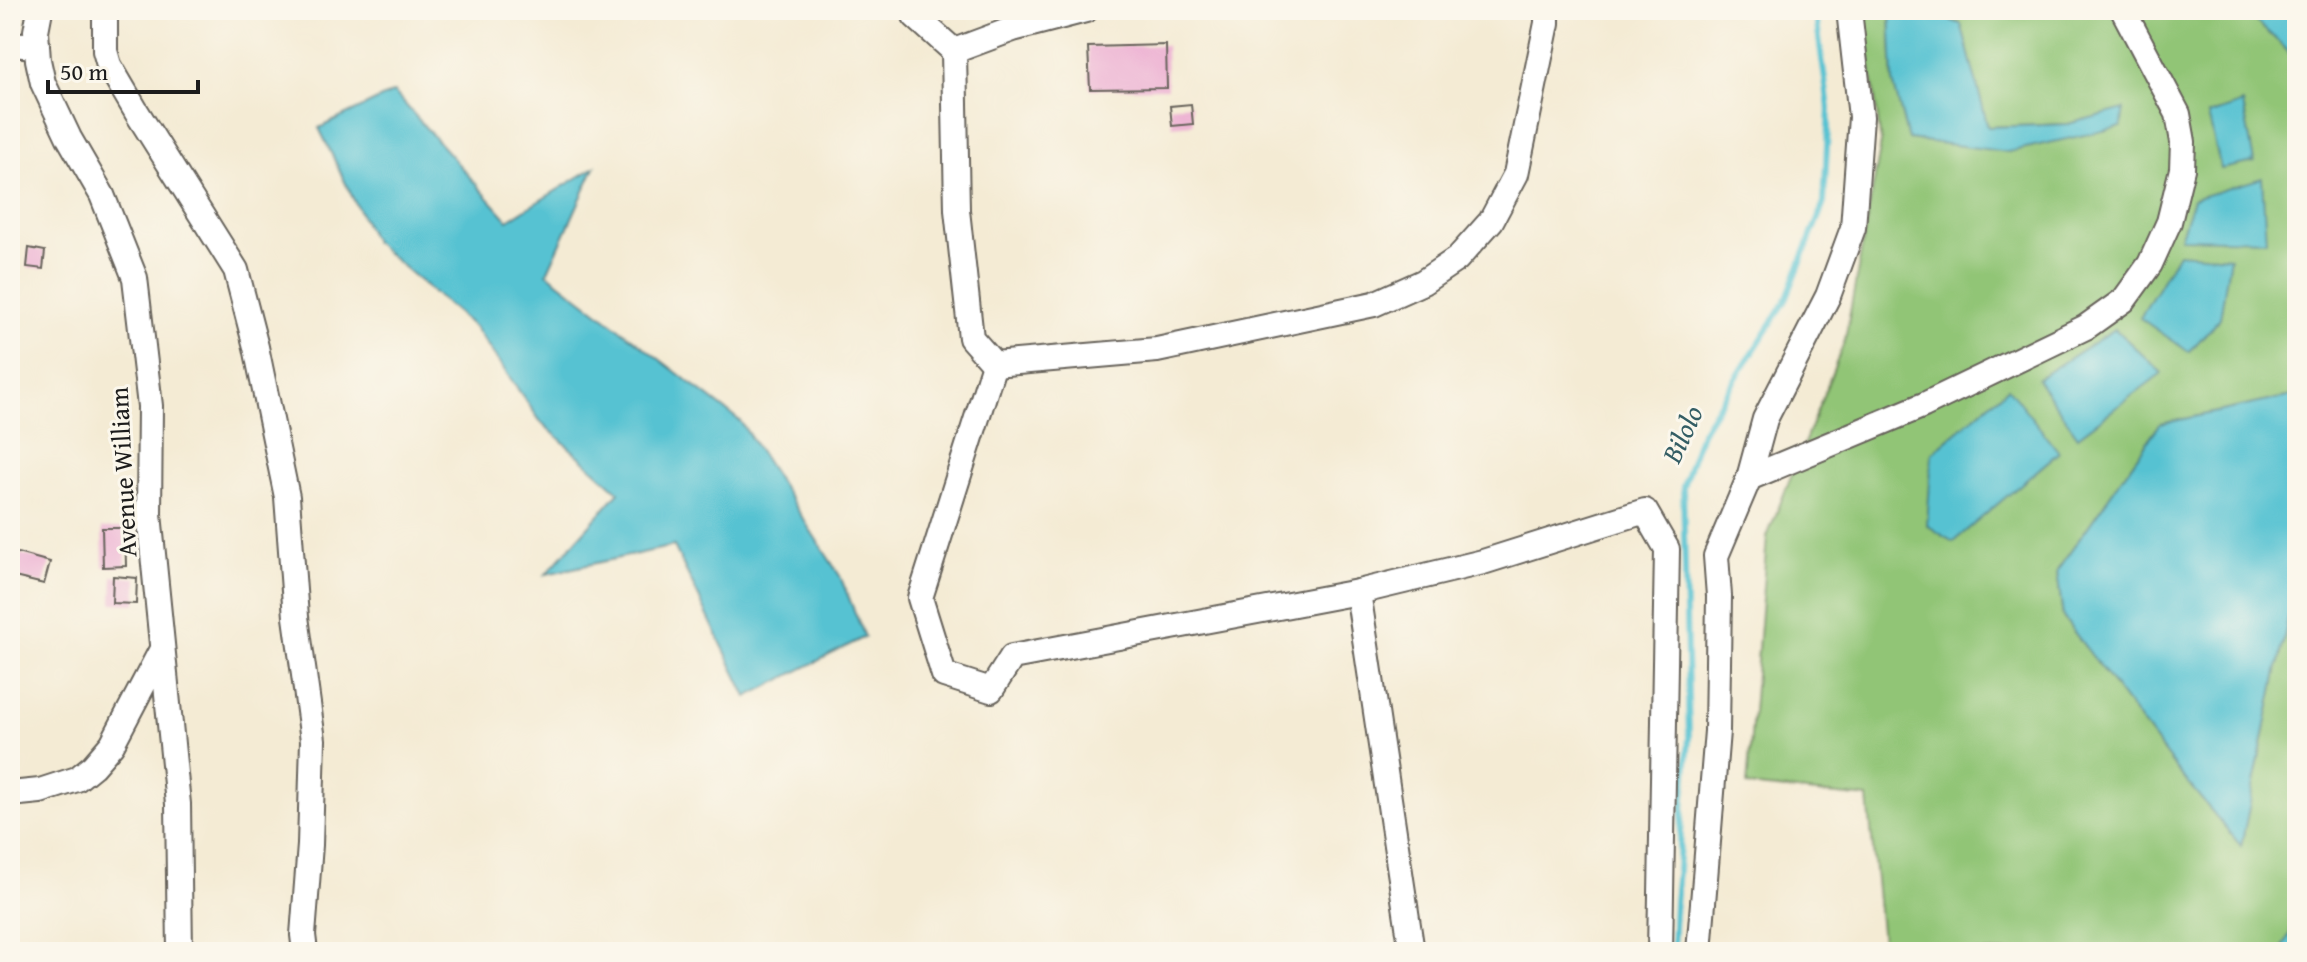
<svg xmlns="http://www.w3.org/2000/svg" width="2307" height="962" font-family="'Gentium Book Plus',serif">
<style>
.green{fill:#91c576;stroke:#567049;stroke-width:2}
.water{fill:#57c2d2;stroke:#3a6f77;stroke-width:2}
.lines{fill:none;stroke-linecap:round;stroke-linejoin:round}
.stream{stroke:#57c2d2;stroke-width:6}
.building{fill:#ecaed1}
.minor-casing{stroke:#68645c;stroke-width:28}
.minor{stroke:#fff;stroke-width:24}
.labels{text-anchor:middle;stroke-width:6;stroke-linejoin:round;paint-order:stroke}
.street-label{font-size:26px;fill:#1c1c1c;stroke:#fbf7ec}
.water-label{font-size:28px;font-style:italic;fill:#345e65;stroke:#fbf7ec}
</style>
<rect width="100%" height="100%" fill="#fbf7ec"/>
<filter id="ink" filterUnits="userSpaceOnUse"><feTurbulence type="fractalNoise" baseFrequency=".0125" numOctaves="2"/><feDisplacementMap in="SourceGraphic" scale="16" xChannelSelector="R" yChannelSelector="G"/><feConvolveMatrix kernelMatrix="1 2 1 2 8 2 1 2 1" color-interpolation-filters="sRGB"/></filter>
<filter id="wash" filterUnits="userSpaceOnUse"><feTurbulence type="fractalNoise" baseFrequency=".006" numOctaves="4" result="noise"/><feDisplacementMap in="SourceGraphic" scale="32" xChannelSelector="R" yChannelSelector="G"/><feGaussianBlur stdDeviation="1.8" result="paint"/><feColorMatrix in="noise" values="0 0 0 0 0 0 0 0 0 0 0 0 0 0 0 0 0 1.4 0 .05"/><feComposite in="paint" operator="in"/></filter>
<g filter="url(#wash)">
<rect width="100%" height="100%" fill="#f4ebd4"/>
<path class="green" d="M1863,10h27l3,72 115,70 116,-42 -56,14 -81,3 -26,-103 -38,-14h320l37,33 17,18v334l-137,30 -103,146 6,46 114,153 64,75 56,-270v345l-16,32h-398l-15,-154 -121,-12 20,-249 78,-197 36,-197z"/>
<g class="water">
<path d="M1890,10h33l38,14 27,103 80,-3 56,-15 -3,18 -113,25 -100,-13 -15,-57z"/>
<path d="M2243,10h54v51l-17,-18z"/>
<path d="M394,92l114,128 87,-53 -48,106 193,148 100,155 25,61 -118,60 -73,-151 -128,28 73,-82 -78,-70 -66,-94 -101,-86 -55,-114z"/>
<path d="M2243,103l11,59 -33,7 -13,-54z"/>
<path d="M2262,178l4,62 -86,-2 13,-39z"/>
<path d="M2178,253l52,4 -10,61 -31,34 -49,-34z"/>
<path d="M2115,329l47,44 -84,63 -41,-57z"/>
<path d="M2008,388l51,64 -106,90 -26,-17 5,-72z"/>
<path d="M2297,395v180l-56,271 -64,-76 -114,-153 -6,-46 103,-147z"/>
<path d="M2296,921l1,31h-16z"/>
</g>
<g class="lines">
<path class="stream" d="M1673,952l2,-48 14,-166 -6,-252 18,-53 84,-131 39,-99 5,-95 -14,-98"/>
</g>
<g id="blocks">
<g class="building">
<path d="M1166,45l1,43 -77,1 -2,-42z"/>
<path d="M1191,104l2,20 -21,2 -2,-20z"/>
<path d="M29,248l16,3 -2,18 -16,-2z"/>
<path d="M102,528h23l1,38 -23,1z"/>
<path d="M10,551l40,11 -6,22 -34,-8z"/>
<path d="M113,576l24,2 -1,26 -24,-1z"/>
</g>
</g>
</g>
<g filter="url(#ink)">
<use href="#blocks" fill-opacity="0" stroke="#68645c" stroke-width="2"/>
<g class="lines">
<g class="minor-casing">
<g id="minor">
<path d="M40,10l-4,21 2,29 5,23 26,55 33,57 33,83 15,128 -1,108 29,290 2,148"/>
<path d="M107,10l-2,7v34l4,14 27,46 100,159 20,77 31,150 9,120 17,123 -3,105 -7,90 2,17"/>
<path d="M915,10v6l39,35 59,-22 73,-19"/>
<path d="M10,44l27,2"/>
<path d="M954,51l3,159 14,128 23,26 163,-14 217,-46 49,-22 34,-23 34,-38 25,-47 31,-151v-13"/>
<path d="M994,364l-74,234 24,77 47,15 21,-33 346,-65 125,-30 162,-51 22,38 -7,403"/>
<path d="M1749,478l175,-73 162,-78 38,-27 26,-36 19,-42 13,-53 1,-27 -5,-28 -54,-102"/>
<path d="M1358,592l54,360"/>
<path d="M10,794l30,-3 37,-12 16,-13 19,-22 50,-95"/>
<path d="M1699,952l18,-221 2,-135 -3,-40 33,-78 16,-59 63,-123 25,-68 8,-111 -12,-107"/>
</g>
</g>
<use href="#minor" class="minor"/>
</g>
</g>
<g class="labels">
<g class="street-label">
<text transform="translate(123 472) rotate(-93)" y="9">Avenue William</text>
</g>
<g class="water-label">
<text transform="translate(1682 434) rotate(-65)" y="10">Bilolo</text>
</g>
</g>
<rect width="2307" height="962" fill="none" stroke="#fbf7ec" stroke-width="40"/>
<path d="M48 80v12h150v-12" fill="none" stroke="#1c1c1c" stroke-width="4"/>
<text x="60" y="80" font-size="24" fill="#1c1c1c" stroke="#fbf7ec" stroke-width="6" paint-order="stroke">50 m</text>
</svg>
